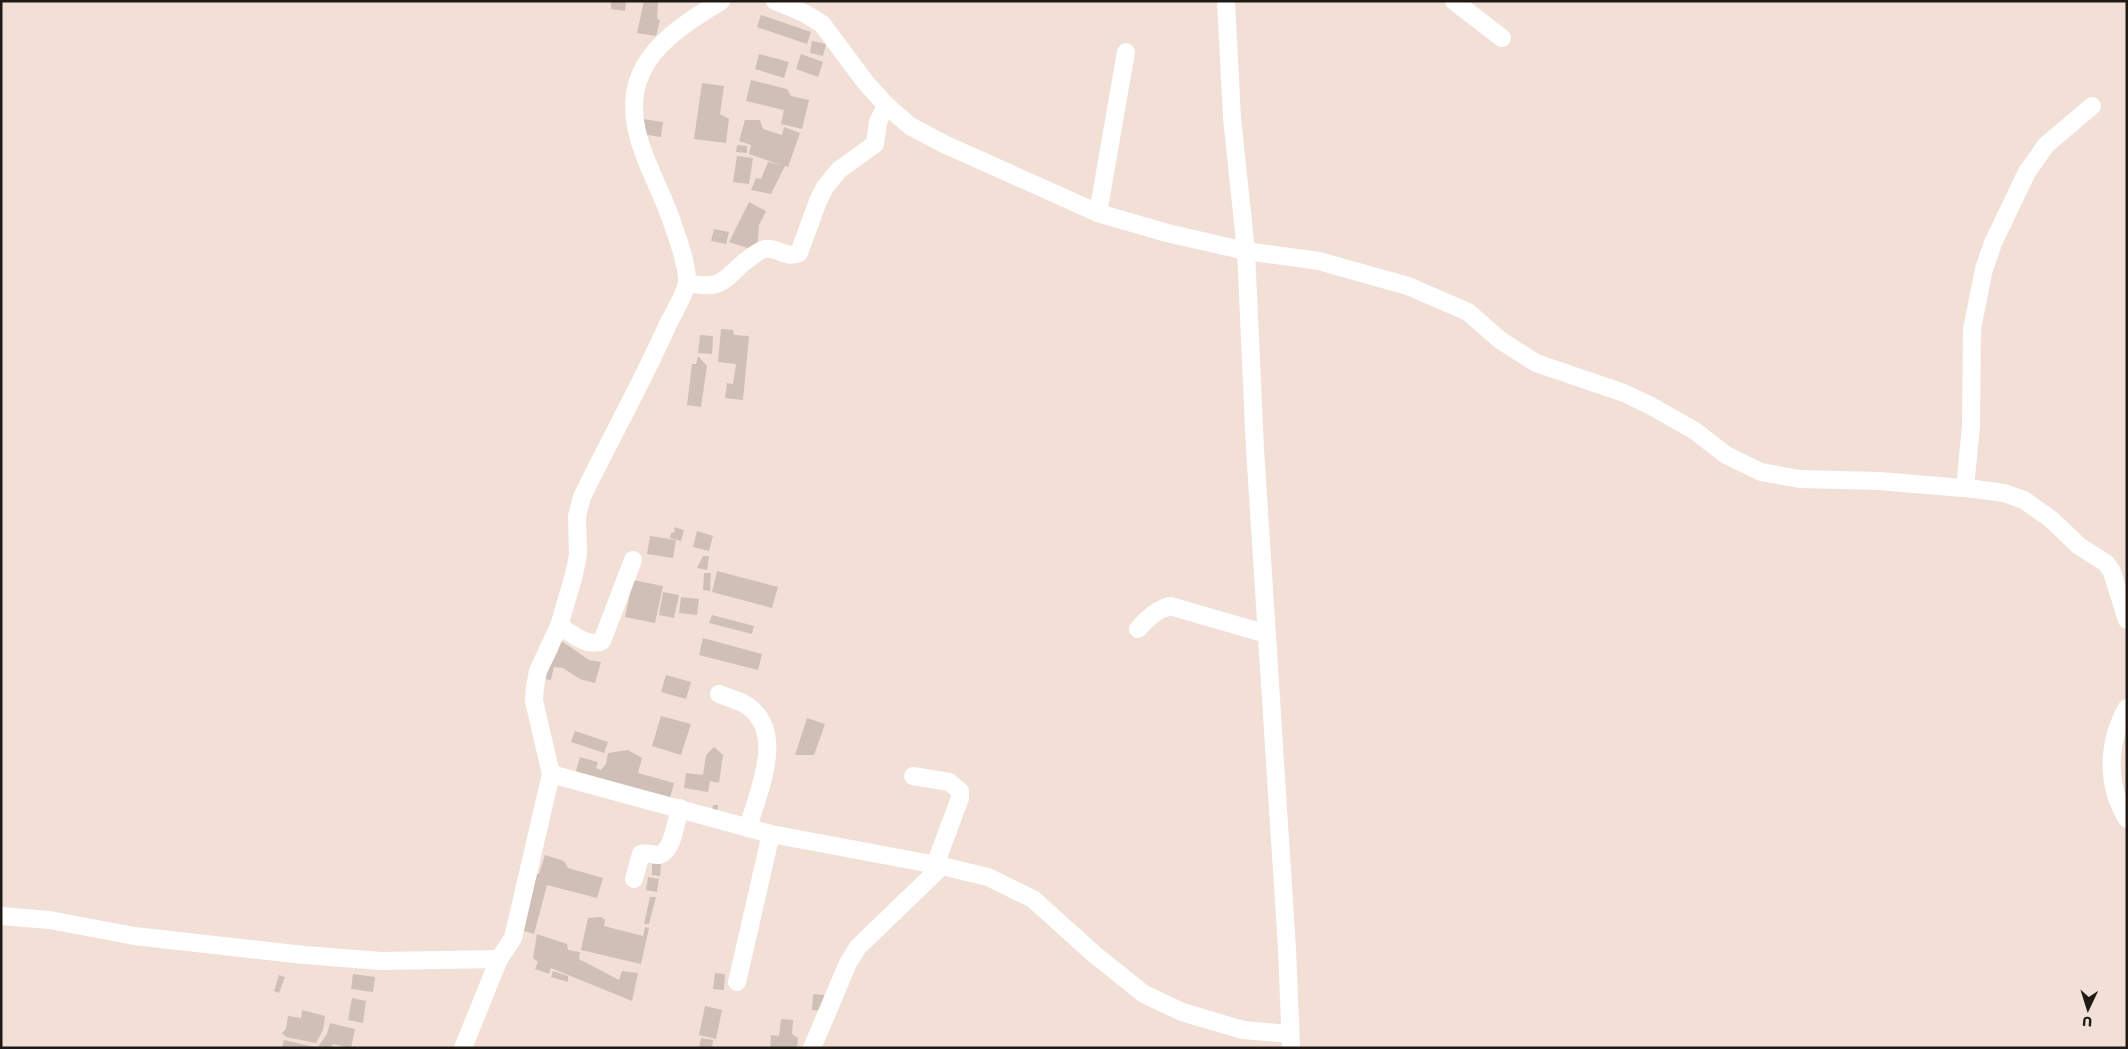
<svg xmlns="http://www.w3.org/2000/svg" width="2128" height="1049" font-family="'Work Sans',sans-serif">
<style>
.building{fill:#d0bfb6}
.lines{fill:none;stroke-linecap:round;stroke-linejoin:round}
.minor{stroke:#fff;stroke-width:18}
</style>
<rect width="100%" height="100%" fill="#f2e0d6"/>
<g class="building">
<path d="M611,1h15l-1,10 -14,-2z"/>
<path d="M644,1h14l-1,18 3,1 -4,16 -19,-3z"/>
<path d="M761,15l50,17 -4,12 -50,-17z"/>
<path d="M812,41l14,3 -3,12 -13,-3z"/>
<path d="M759,54l30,8 -5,16 -29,-9z"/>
<path d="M801,54l22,8 -5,15 -22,-8z"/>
<path d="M751,80l36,9 4,7 18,4 -7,29 -21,-5 3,-14 -38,-9z"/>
<path d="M702,83l22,3 -4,28 9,5 -3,24 -32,-4z"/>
<path d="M643,119l20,3 -2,15 -20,-3z"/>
<path d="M745,120h15l3,9 19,6 2,-8 16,6 -12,34 -3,-1 -14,28 -20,-4 5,-12 5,1 7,-17 12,3 -31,-11 2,-9 -12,-4z"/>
<path d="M737,145l10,1v7l-11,-1z"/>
<path d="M737,156l16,2 -4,26 -16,-2z"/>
<path d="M749,202l17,9 -7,14 -2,26 -28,-9z"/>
<path d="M714,229l15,3 -3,12 -15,-3z"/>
<path d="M721,329l12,1 1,5 15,1 -6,64 -18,-2 2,-15 6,1 3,-20 -18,-2z"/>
<path d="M700,335l13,1 -1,18 -14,-1z"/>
<path d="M698,356l9,10 -6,41 -14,-2 5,-41h4z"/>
<path d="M674,527l10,3 -3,11 -11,-3 1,-5 4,-1z"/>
<path d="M697,531l16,5 -4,15 -16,-4z"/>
<path d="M650,536l26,4 -3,18 -26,-4z"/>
<path d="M703,556h6l-2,14 -10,-2z"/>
<path d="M717,571l61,16 -6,21 -60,-16z"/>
<path d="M704,573h7l-1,18 -7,-1z"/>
<path d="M633,580l30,6 -8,37 -30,-6z"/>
<path d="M663,592l16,3 -5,23 -15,-3z"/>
<path d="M681,597l18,2 -2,16 -18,-2z"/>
<path d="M712,615l42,11 -2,8 -43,-11z"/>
<path d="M703,638l59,16 -4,16 -59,-15z"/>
<path d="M560,640l29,20 12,2 -6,21 -15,-4 -17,-11 -9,-1 -3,13 -7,-1 14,-28z"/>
<path d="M666,675l25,7 -5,17 -25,-7z"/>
<path d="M661,716l30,8 -10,31 -29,-9z"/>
<path d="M807,718l18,6 -11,31h-19z"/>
<path d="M575,731l33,11 -4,11 -33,-11z"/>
<path d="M714,747l9,8 -4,28 -9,-2 -2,11 -24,-4 2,-15 17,2 3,-20z"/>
<path d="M628,750l14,8 -4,15 36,10 -5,19 -95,-24 6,-21 18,5 -2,6 5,2 5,-6 2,-11z"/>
<path d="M713,805h5l-1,9 -5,-1z"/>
<path d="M545,855l19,6 4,7 35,10 -6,20 -50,-13 -13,49 -16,-5 15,-55h6z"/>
<path d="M652,863l9,1 -1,12 -8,-1z"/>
<path d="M648,877l11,2 -2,13 -11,-2z"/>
<path d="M650,897h6l-7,27h-5z"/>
<path d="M601,917l4,3 -1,6 39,10 2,-9 4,1 -8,36 -60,-14 7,-32z"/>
<path d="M537,934l30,10 1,6 12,2 -1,7 40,21 3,-9 16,2 -6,28 -81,-33 -2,6 -14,-5 3,-7 -5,-4z"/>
<path d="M553,971l15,5v6l-17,-5z"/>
<path d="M715,973l10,1 -1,16 -11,-1z"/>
<path d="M353,974l22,3 -2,15 -22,-3z"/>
<path d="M279,975l6,2 -6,16 -5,-2z"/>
<path d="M813,994l11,1v16l-12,-1z"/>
<path d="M352,998l14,3 -3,22 -15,-3z"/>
<path d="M705,1006l17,4 -6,29 -17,-4z"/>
<path d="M302,1010l23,6 -2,14 -7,13 -30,-6 -4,-4 4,-4 2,-13 13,2z"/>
<path d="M781,1019l12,1 -1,14 6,4 -1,10h-27l1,-13 8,1z"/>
<path d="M330,1023l25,6 -4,19 -18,-4 -3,4 -12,-1 9,-13z"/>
<path d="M701,1038l12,2 -1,8h-13z"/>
<path d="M284,1040l30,7v1h-32z"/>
</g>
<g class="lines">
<g class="minor">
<path d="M775,1l29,12 18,11 44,59 20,22 24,21 34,18 154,69 69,20 79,18 73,10 89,25 60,26 32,28 36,23 88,30 29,14 42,24 31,24 35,17 39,7 79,2 96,8 29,4 20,7 28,20 27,26 27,17 6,9 15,48"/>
<path d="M1226,1l6,117 14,133 9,198 32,500 4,99"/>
<path d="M1454,1l48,37"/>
<path d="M1098,213l28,-161"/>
<path d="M687,283c40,8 36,-6 64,-26 4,-3 9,-7 14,-8 13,-2 20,10 34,4l19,-52 7,-14 14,-17 36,-26 3,-22 8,-17"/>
<path d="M1965,488l6,-62 1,-97 12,-60 9,-26 34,-71 19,-27 46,-39"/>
<path d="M559,626c13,7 28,22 43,15l31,-81"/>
<path d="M1138,629c10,-11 18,-19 32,-23l97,28"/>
<path d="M719,694c9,4 21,6 29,12 38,28 10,85 0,122"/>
<path d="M2127,708c-20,35 -21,77 0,111"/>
<path d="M551,774l220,60 171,32 46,11 45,22 61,55 50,40 38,18 61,18 47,4"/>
<path d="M913,776l36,6 11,9v7l-25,67"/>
<path d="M634,879l7,-25c6,-2 11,1 17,1 15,-2 18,-35 22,-47"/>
<path d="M1,916l49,4 84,16 170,19 77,6 118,-2"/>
<path d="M737,982l34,-148"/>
<path d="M463,1048l36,-89 14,-21 38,-164 -17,-73 1,-15 3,-15 21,-45 15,-51 4,-20 -1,-39 5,-19c28,-58 60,-114 86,-173 5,-10 17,-30 19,-41 1,-14 -8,-42 -13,-55 -8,-26 -21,-49 -30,-74 -31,-80 14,-115 77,-153"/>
<path d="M812,1048l36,-85 10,-16 84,-81"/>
</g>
</g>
<rect width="2128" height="1049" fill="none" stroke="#201a16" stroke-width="5"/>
<g transform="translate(2088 1009) rotate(184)" stroke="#f2e0d6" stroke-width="4" paint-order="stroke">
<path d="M0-4L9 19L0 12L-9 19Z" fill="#201a16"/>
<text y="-8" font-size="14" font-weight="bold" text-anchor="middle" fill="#201a16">U</text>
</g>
</svg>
